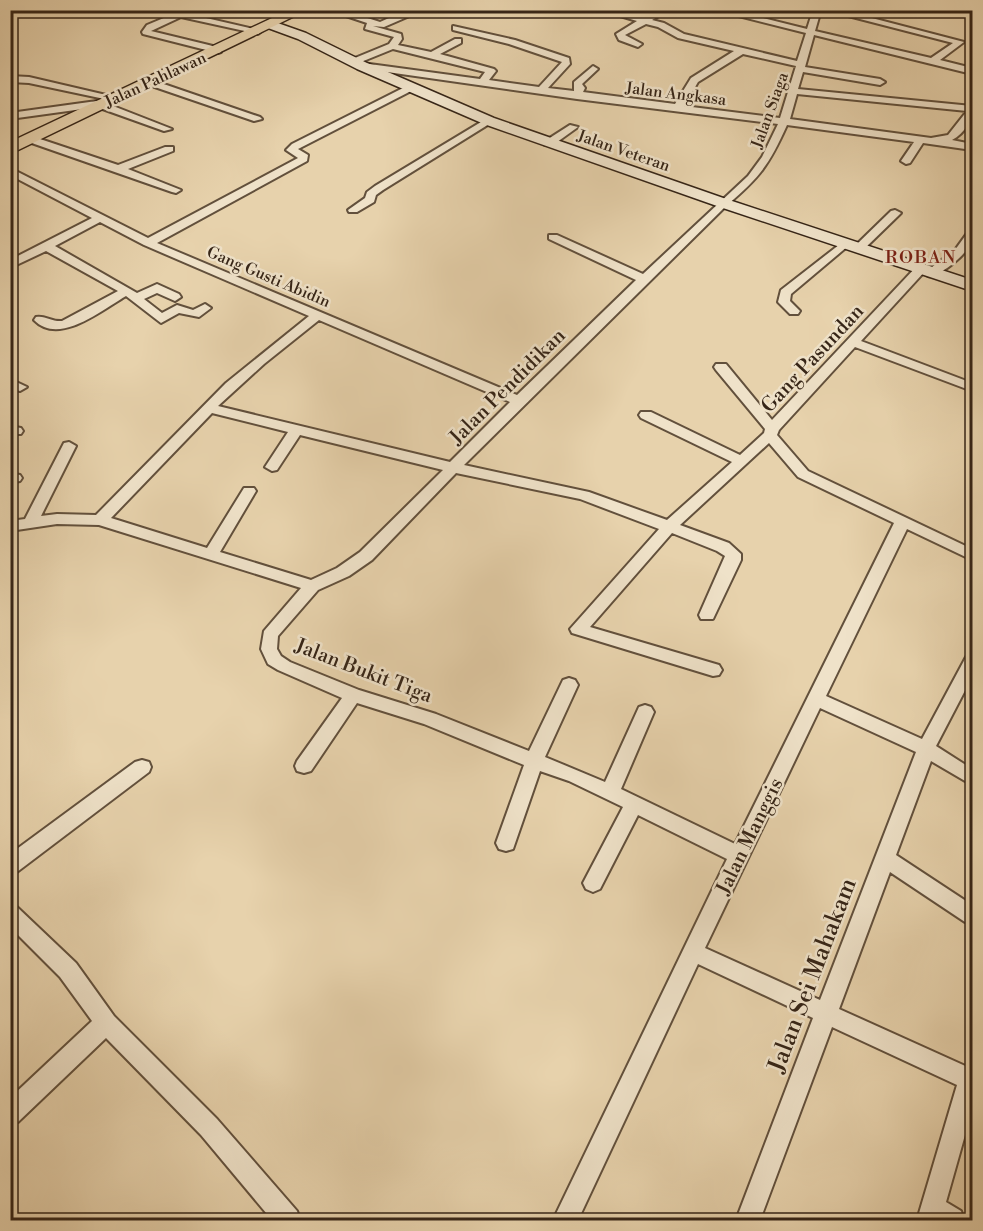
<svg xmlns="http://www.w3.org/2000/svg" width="983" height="1231" font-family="'Libre Bodoni',serif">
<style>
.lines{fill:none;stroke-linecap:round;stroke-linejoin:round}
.street-casing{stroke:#62503c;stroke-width:4}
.secondary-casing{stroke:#362517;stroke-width:3}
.primary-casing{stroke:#362517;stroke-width:3}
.street{fill:#efe2c9;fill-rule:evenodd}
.secondary{fill:#efe2c9;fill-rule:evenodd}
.primary{fill:#e7d2ac;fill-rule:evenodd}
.labels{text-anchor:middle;stroke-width:5;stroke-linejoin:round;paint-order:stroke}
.far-street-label{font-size:16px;fill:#362517;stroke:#efe2c9}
.far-quarter-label{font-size:18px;letter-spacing:1.5px;fill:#7a1f14;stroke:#efe2c9}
.street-label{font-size:20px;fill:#362517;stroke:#efe2c9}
.near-street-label{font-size:24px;fill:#362517;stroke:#efe2c9}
</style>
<rect width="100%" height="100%" fill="#e7d2ac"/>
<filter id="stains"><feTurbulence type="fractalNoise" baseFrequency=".00333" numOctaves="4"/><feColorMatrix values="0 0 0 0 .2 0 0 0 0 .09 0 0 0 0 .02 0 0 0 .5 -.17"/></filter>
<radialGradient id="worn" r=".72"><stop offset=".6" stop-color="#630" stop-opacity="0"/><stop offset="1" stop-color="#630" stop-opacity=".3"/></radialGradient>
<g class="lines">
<g class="street-casing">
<g id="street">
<path d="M157,10l23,2 82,19 -4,3 -77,-17 -30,14 70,17v4l-3,1 -75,-19 -1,-2 5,-7 24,-10z"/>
<path d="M328,10h14l38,12 27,-12h7v4l-30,13 -11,-1 28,8 1,5 -4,6 33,7 24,-13h6v4l-21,11 54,15 2,2 -7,9 50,7 23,-25 -53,-18 -56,-14v-4l62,14 54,18 1,6 -22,24 26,3v-9l19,-16 5,3 -16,15 3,4 -2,4 92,12 16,-26 43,-27 -56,-13 -20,-11 -12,-3 -21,11 17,9 -4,3 -19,-7 -3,-6 21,-13 -37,-11h16l28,8 14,-8h11l-17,10 12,3 20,11 113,27 9,-28 -91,-23h16l76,19 6,-19h8l-6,21 116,27 22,-15 -128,-33h16l123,32 -24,18 32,8v6l-158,-39 -9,32 75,12 5,3 -5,3 -77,-13 -5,17 174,17c0,15 -7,27 -20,34l20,4v6l-49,-7 -13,20 -4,1 -5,-3 13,-19 -127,-17c-18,40 -27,52 -60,80l-263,260 125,27 78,28 65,-58 -91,-44 -2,-3 2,-3h10l89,43 24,-22 1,-4 -49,-59 -2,-3 2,-3h10l46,56 145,-154 4,-1 6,4 -66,72 111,42v8l-117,-44 -76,83 -2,5 31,36 164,78v11l-65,-31 -81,167 96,43 44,-82 6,-2v22l-36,69 36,23v16l-41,-24 -35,94 76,50v20l-7,-3 -75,-50 -51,137 133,60v41l-26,92 15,9 3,9h-47l40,-135 -125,-58 -72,193h-24l77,-202 -115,-54 -120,256h-25l174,-361 -89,-44 -38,74 -7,3 -7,-3 -3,-6 40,-76 -54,-26 -29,-10 -27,78 -7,2 -7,-2 -3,-6 28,-78 -100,-41 -67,-21 -46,68 -7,2 -7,-2 -2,-5 2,-5 45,-63 -64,-28 -10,-6 -7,-15 3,-18 37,-43 -202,-63 -42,-1 -47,7v-10l15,-2 39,-76 5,-1 7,4 -35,70 16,-2 39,1 130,-132 83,-67 -165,-71 -44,-23 -45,24 82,47 20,-9 22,10 2,3 -6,4 -18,-8 -13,6 18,14 15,-8 16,5 12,-6 6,4 -12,9 -20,-4 -18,10 -35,-27c-24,14 -67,50 -92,24l2,-3c9,-2 16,5 26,4l56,-30 -72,-40 -36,17v-8l82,-42 -82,-43v-7l138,70 150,-80 -12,-8 6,-6 115,-58h6v4l-113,58 -2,1 10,6 -1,6 -150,82 360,152 119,-115 -87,-41v-4h8l86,39 105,-98 14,-19 16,-33 -201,-25 -218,-31v-4l3,-1 118,16 5,-7 -92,-23 -37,15h-6v-4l39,-16 5,-7 -29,-8 2,-6zM743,54l53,12 -16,52 -96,-12 14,-24zM797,94l170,17 -19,24 -17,3 -141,-19zM319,320l191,82 -60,60 -232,-56 46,-42zM212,413l76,19 -23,35 7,4 5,-1 23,-35 143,35 -83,82 -23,16 -26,12 -91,-28 36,-61 -2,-3h-10l-37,60 -96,-30zM769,443l29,34 96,46 -159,321 -114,-55 33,-77 -3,-5 -6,-2 -6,2 -34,75 -60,-25 33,-72 -3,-5 -6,-2 -6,2 -34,71 -93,-37 -77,-24 -69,-28 -9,-6 -4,-7 1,-13 40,-46 31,-14 23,-16 84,-87 124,26 79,30 -89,100 2,4 141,43 6,-1 3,-5 -3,-5 -129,-38 82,-94 45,18 8,5 -26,59 2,4h12l28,-59v-6l-12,-11 -49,-18zM820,708l96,44 -96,248 -115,-52z"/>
<path d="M524,10l-5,3 -4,-2v-1z"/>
<path d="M927,10h31l-16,5z"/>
<path d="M10,76l19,1 90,21 -5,3 -85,-18 -19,-1z"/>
<path d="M149,79l111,38 2,2 -8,2 -108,-37v-4z"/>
<path d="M104,100l3,1 1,3 64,25 -8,2 -67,-24 -87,12v-6z"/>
<path d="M486,119l8,2 -111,69 -7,5 -2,7 -17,10h-8l-1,-2 17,-12 2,-6 8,-6z"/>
<path d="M570,125l8,2 -25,18h-8v-4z"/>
<path d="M26,137h8l84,28 47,-18h8v4l-45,18 53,21 -5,3 -4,-1 -146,-51z"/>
<path d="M895,210l6,3 -2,2 -36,35h-8v-4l36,-35z"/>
<path d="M972,231c0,1 1,7 0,9 -2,12 -33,38 -44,36v-6l27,-20 13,-18z"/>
<path d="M844,241l4,1v4l-57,48 -1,7 10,10 -2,3h-8l-12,-12 3,-12z"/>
<path d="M10,379l17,8 -7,4 -10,-3z"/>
<path d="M10,426l11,2 2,3 -2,3h-11z"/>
<path d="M10,473l10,2 2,3 -2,3 -10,2z"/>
<path d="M142,760l7,2 2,5 -2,5 -132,100 -7,2v-20l125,-92z"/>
<path d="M10,904l7,3 59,56 38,53 103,103 80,92 3,9h-28l-71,-85 -95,-97 -88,84 -8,3v-27l82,-77 -32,-44 -50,-50z"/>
</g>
</g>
<g class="secondary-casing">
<path id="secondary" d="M272,21l34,12 61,30 127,55 235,82 243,80v11l-255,-85 -233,-82 -127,-55 -59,-30 -30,-11 -2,-3 2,-3z"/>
</g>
<g class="primary-casing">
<path id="primary" d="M289,10h18l-297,144v-12z"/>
</g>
<use href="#street" class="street"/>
<use href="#secondary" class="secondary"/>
<use href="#primary" class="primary"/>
</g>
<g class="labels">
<g class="far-street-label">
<text transform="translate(155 79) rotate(-25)" y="6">Jalan Pahlawan</text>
<text transform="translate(676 93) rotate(7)" y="6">Jalan Angkasa</text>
<text transform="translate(769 110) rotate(-70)" y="6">Jalan Siaga</text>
<text transform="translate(624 150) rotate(19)" y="6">Jalan Veteran</text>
<text transform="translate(269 276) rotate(23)" y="6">Gang Gusti Abidin</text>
</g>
<g class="far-quarter-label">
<text x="921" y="263">ROBAN</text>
</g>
<g class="street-label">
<text transform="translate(812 358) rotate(-47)" y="7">Gang Pasundan</text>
<text transform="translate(507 386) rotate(-45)" y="7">Jalan Pendidikan</text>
<text transform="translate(364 670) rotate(21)" y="7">Jalan Bukit Tiga</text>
<text transform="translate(749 836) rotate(-64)" y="7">Jalan Manggis</text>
</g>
<g class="near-street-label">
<text transform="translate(812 975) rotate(-69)" y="8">Jalan Sei Mahakam</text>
</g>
</g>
<rect width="983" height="1231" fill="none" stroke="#e7d2ac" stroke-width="36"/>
<rect x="12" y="12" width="959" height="1207" fill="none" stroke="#362517" stroke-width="3"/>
<rect x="18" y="18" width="947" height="1195" fill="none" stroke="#362517" stroke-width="1.5"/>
<rect width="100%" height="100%" filter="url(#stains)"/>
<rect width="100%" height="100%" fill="url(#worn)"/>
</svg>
